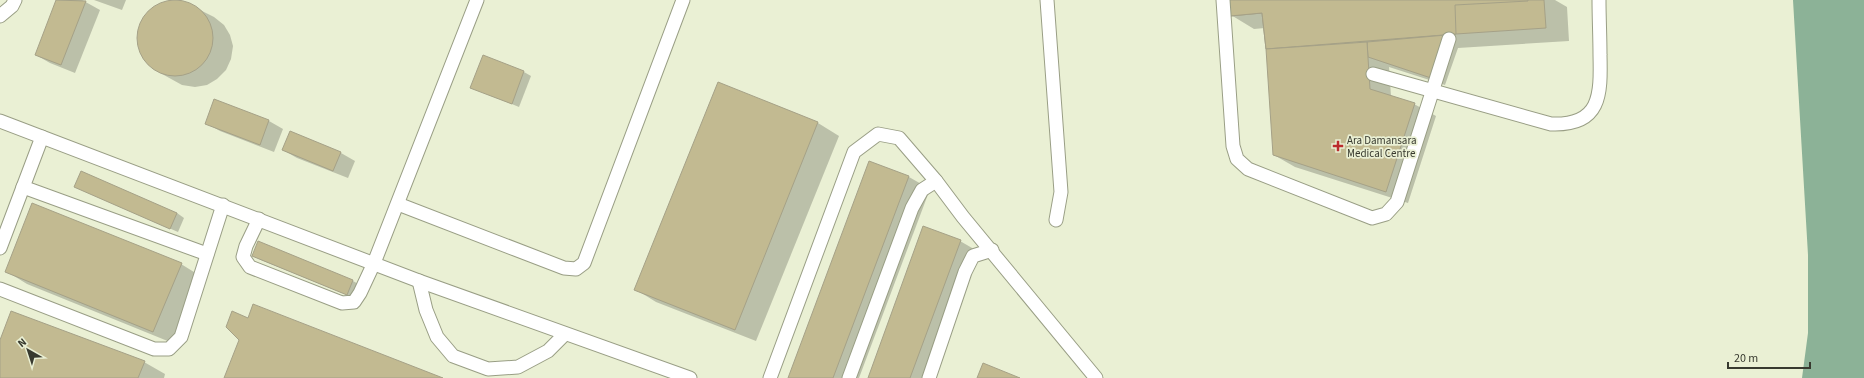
<svg xmlns="http://www.w3.org/2000/svg" width="1864" height="378" font-family="'Source Sans 3',sans-serif">
<style>
.water{fill:#8cb297}
.shadow{fill:#0003}
.building{fill:#c2ba91;stroke:#a5a187}
.lines{fill:none;stroke-linecap:round;stroke-linejoin:round}
.service-casing{stroke:#999e85;stroke-width:15}
.service{stroke:#fff;stroke-width:13}
.poi-dot{fill:#bb2c2d;stroke:#eaf0d4;stroke-width:1.5}
.labels{text-anchor:middle;stroke-width:3.5;stroke-linejoin:round;paint-order:stroke}
.poi-label{font-size:11px;fill:#383a2f;stroke:#eaf0d4;text-anchor:start}
</style>
<rect width="100%" height="100%" fill="#eaf0d4"/>
<path class="water" d="M1793,0h71v378h-62l6,-45v-78z"/>
<g class="shadow">
<path d="M57,0h25l18,10 -25,63 -25,-10 -14,-8z"/>
<path d="M94,0h32l-4,10z"/>
<path d="M1230,0h325l12,7 2,34 -111,7 -13,37 -56,-18 2,29 23,8 22,12 -28,87 -113,-36 -21,-12 -9,-127 -11,1 -23,-14z"/>
<path d="M172,1l12,1 30,15 10,8 6,10 3,11 -2,13 -5,11 -9,9 -10,6 -12,2 -13,-2 -29,-16 -8,-8 -5,-10 -2,-11 1,-11 5,-10 7,-9 10,-6z"/>
<path d="M524,72l7,4 -12,31 -47,-19z"/>
<path d="M718,84l100,39 21,13 -83,205 -100,-39 -21,-13z"/>
<path d="M269,121l14,8 -9,23 -54,-21 -14,-8z"/>
<path d="M290,133l51,20 14,8 -7,17 -51,-20 -14,-8z"/>
<path d="M870,162l39,15 21,12 -71,189h-70z"/>
<path d="M75,187l102,26 7,5 -6,14z"/>
<path d="M960,241l19,11 -46,126h-64z"/>
<path d="M259,243l94,38 7,4 -5,13 -94,-38 -8,-4z"/>
<path d="M181,264l21,13 -27,67 -148,-60 -21,-13z"/>
<path d="M0,343l144,19 21,12 -1,4h-164z"/>
</g>
<g class="building">
<circle cx="175" cy="38" r="38"/>
<path d="M56,0l30,1 -25,64 -26,-10z"/>
<path d="M1229,0h315l2,28 -90,6 -190,15 -4,-36 -32,3z"/>
<path d="M1229,0h299v1l-73,4 1,29 -190,15 -4,-36 -32,3z"/>
<path d="M1446,35l-15,43 -63,-21 -1,-15z"/>
<path d="M1367,42l3,47 45,14 -29,89 -113,-37 -7,-106z"/>
<path d="M483,55l41,16 -12,33 -42,-16z"/>
<path d="M718,82l100,40 -83,208 -101,-40z"/>
<path d="M214,99l55,21 -9,25 -55,-21z"/>
<path d="M290,131l51,21 -8,19 -51,-21z"/>
<path d="M869,161l40,15 -76,202h-45z"/>
<path d="M81,171l96,42 -7,16 -96,-42z"/>
<path d="M32,203l150,60 -29,69 -148,-60z"/>
<path d="M923,226l38,14 -51,138h-42z"/>
<path d="M258,241l95,39 -6,15 -95,-39z"/>
<path d="M253,304l190,74h-219l15,-38 -13,-13 6,-16 16,7z"/>
<path d="M11,311l134,50 -7,17h-138v-38z"/>
<path d="M983,363l37,15h-43z"/>
</g>
<g class="lines">
<g class="service-casing">
<g id="service">
<path d="M1047,0l14,192 -5,28"/>
<path d="M1223,0l10,146 4,13 11,10 124,49 14,-4 11,-12 52,-163"/>
<path d="M0,16l12,-10 3,-6"/>
<path d="M1373,74l178,50c50,2 50,-29 49,-69 0,-18 -1,-37 -1,-55"/>
<path d="M0,121l419,160 271,97"/>
<path d="M23,187l184,67"/>
<path d="M398,204l166,64 12,1 8,-6 99,-263"/>
<path d="M259,219l-13,27 -3,11 7,10 92,36 12,-1 6,-9 14,-30 103,-263"/>
<path d="M0,248l42,-111"/>
<path d="M419,281l7,29 11,27 16,19 35,13 30,-2 30,-16 17,-17"/>
<path d="M0,289l154,60h15l12,-12 42,-132"/>
<path d="M770,378l84,-226 24,-18 21,4 37,43 27,36 133,161"/>
<path d="M849,378l63,-170 10,-18 14,-9"/>
<path d="M929,378l36,-106 8,-16 19,-6"/>
</g>
</g>
<use href="#service" class="service"/>
</g>
<path class="poi-dot" d="M1336 140h4v4h4v4h-4v4h-4v-4h-4v-4h4z"/>
<g class="labels">
<g class="poi-label">
<text x="1347" y="144">Ara Damansara<tspan x="1347" dy="13">Medical Centre</tspan></text>
</g>
</g>
<g transform="translate(28 350) rotate(321)" stroke="#eaf0d4" stroke-width="3" paint-order="stroke">
<path d="M0-3L7 15L0 10L-7 15Z" fill="#383a2f"/>
<text y="-6" font-size="11" font-weight="bold" text-anchor="middle" fill="#383a2f">N</text>
</g>
<path d="M1728 362v6h82v-6" fill="none" stroke="#383a2f" stroke-width="2"/>
<text x="1734" y="362" font-size="12" fill="#383a2f" stroke="#eaf0d4" stroke-width="3" paint-order="stroke">20 m</text>
</svg>
